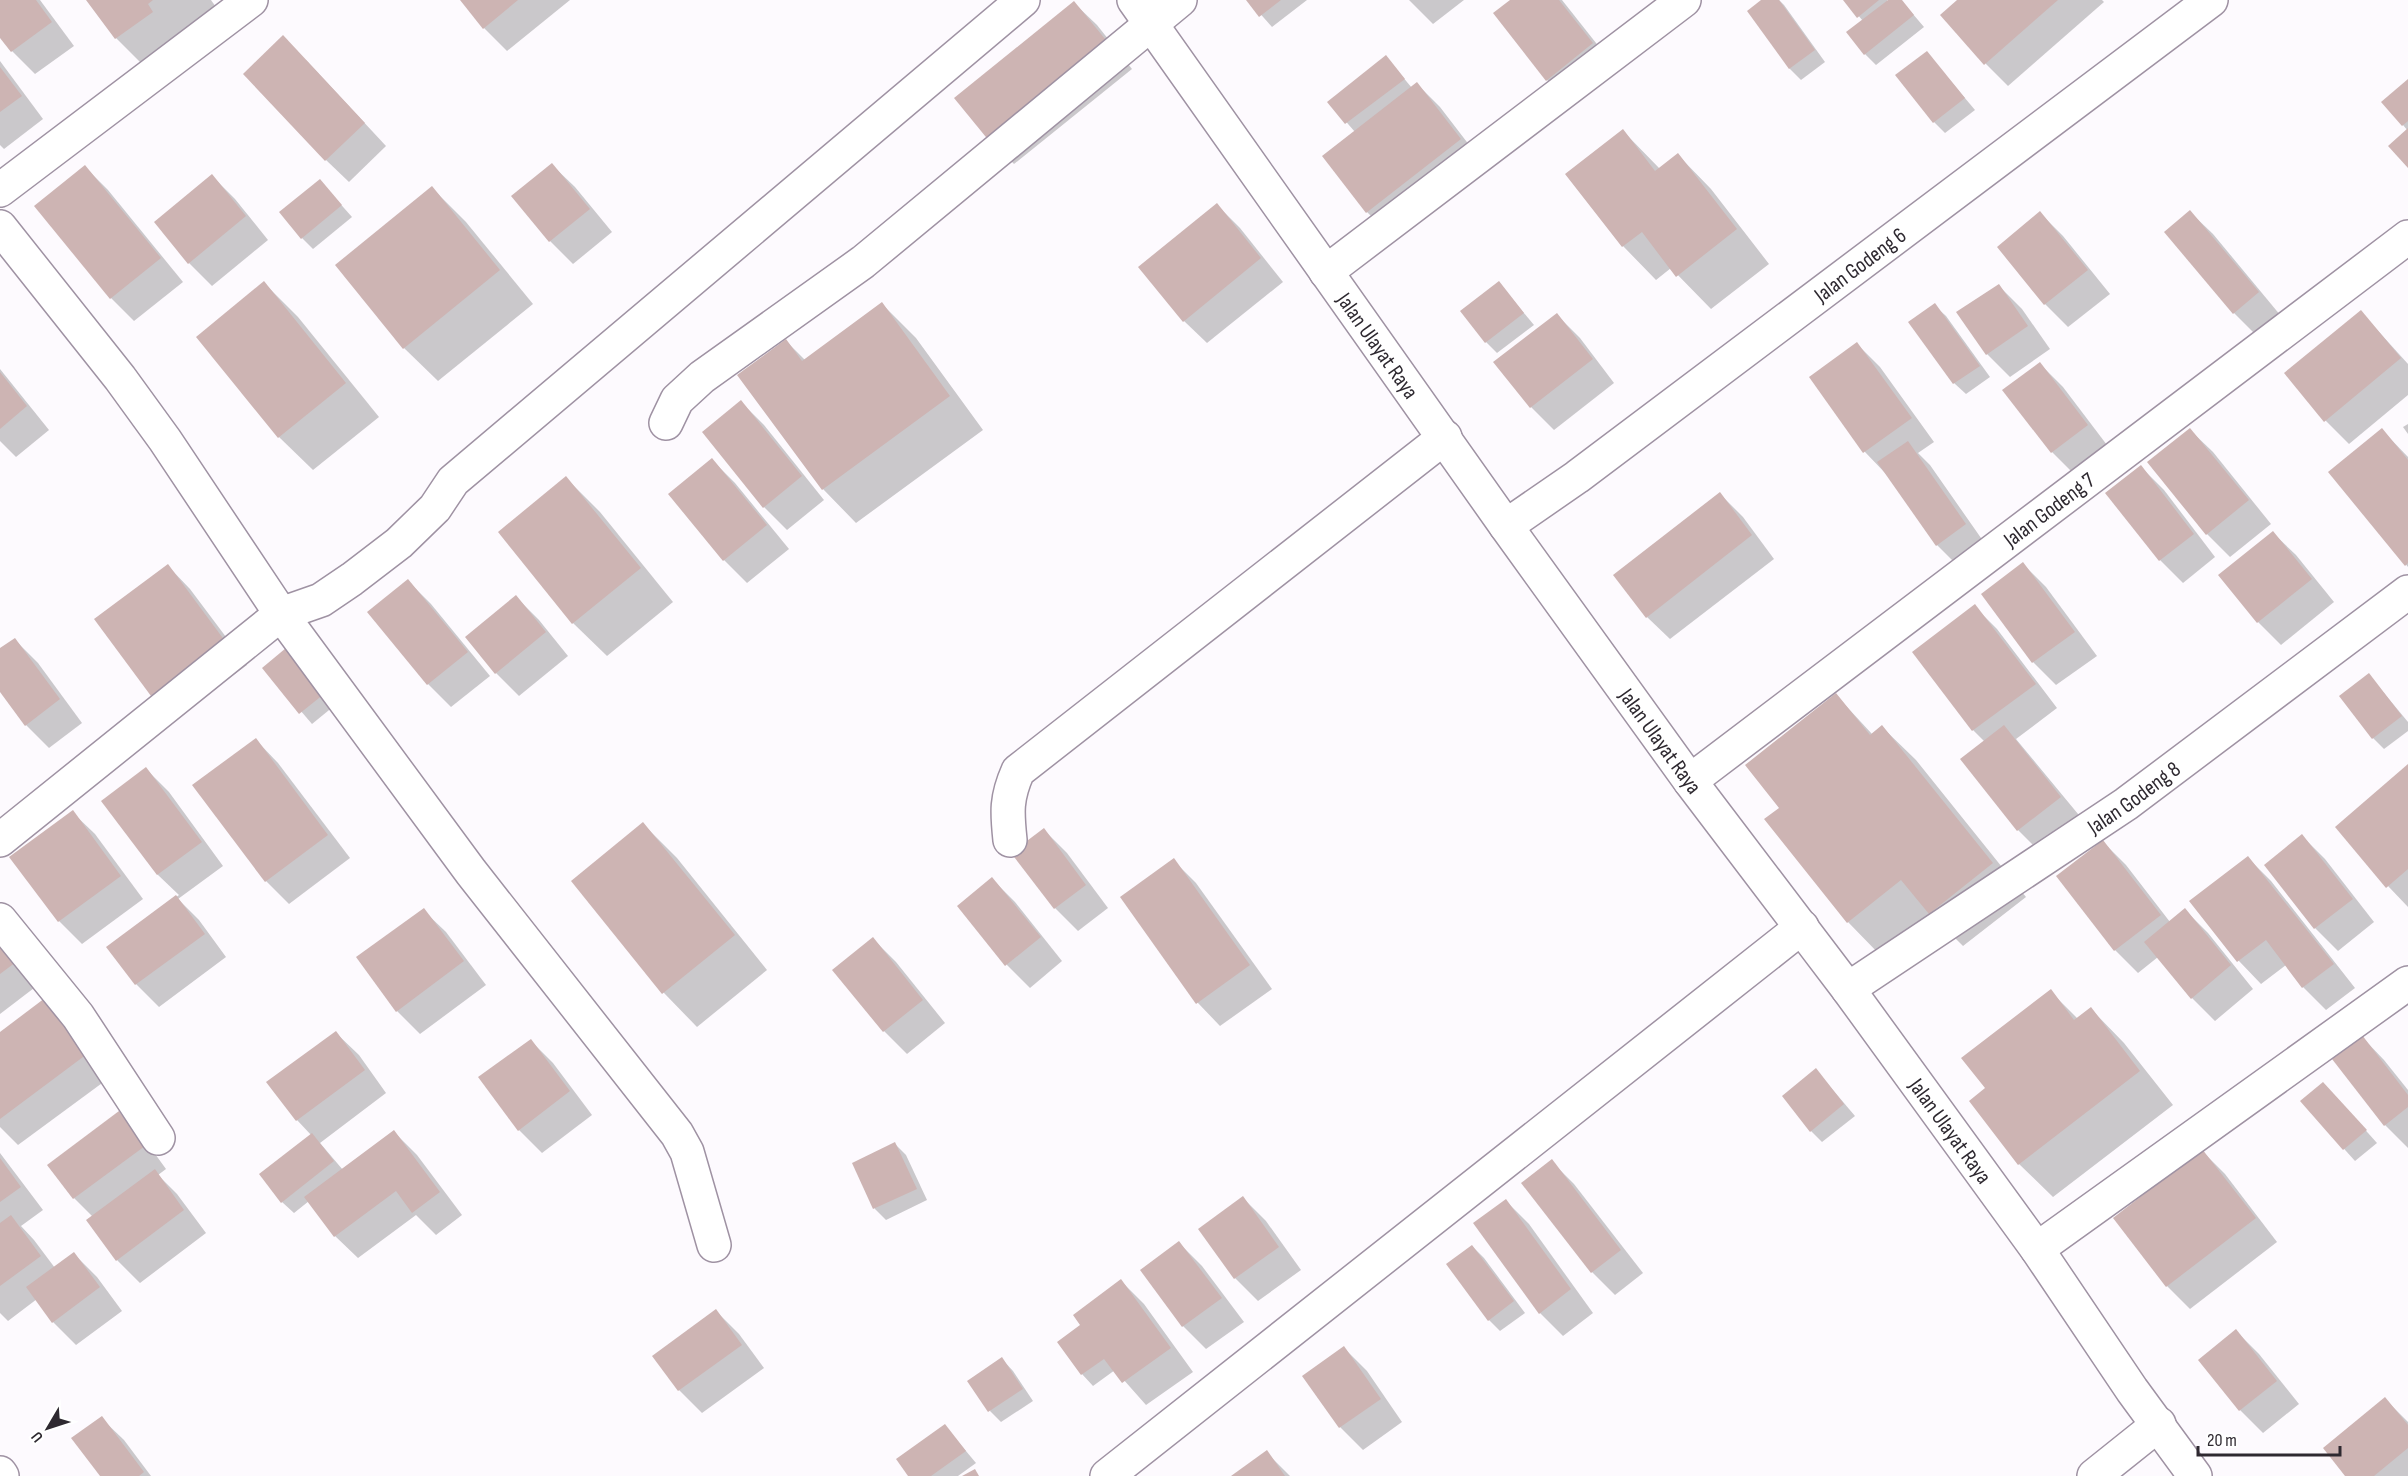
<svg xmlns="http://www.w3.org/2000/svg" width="2408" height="1476" font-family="'Sofia Sans Condensed',sans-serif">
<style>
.shadow{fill:#0003}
.building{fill:#cdb4b3}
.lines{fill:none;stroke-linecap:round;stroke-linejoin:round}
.street-casing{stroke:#9f92a3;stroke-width:36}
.street{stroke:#fff;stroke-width:33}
.labels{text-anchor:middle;stroke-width:4.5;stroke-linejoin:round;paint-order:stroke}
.street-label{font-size:22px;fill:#2e2930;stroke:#fff}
</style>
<rect width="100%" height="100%" fill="#fdfafe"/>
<g class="shadow">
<path d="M0,0h40l34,46 -39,28 -23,-23 -12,-15z"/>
<path d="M88,0h123l7,10 -68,62 -34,-34z"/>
<path d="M461,0h109l-63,51 -23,-23z"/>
<path d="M1248,0h59l-35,27z"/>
<path d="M1409,0h55l-31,24z"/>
<path d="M1512,0h50l53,67 -45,35 -23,-22z"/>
<path d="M1764,0h15l5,5 41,57 -24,18 -11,-11 -41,-58z"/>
<path d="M1845,0h42l1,2 13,-2 23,27 -48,38 -11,-11 -2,-33z"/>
<path d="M1959,0h143l2,2 -96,84 -22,-22z"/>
<path d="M1074,3l23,22 35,44 -118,95 -22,-23z"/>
<path d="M1927,53l48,57 -30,23 -11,-11z"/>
<path d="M1386,57l26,31 5,-4 23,23 43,56 -93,72 -23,-23 -12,-80 -26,-30z"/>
<path d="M306,60l80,86 -37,36 -23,-22z"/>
<path d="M0,61l43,58 -39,30 -4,-4z"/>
<path d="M2408,81v85v-35l-5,-6z"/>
<path d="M1623,131l37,38 18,-14 33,34 58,75 -58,45 -40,-41 -15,12 -33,-34z"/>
<path d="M552,165l23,22 37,45 -39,32 -23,-23z"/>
<path d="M85,167l23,23 75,92 -49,39 -23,-23z"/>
<path d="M212,176l23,23 33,41 -56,46 -23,-23z"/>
<path d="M320,181l32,36 -39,32 -11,-11z"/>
<path d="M432,188l34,34 67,82 -95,77 -34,-33z"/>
<path d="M1217,205l23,23 43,54 -76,61 -23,-22z"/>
<path d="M2190,212l23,22 68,82 -24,20 -23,-23z"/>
<path d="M2040,213l23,23 47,58 -42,33 -23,-23 -46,-57z"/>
<path d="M264,283l34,34 81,100 -66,53 -34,-33z"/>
<path d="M1499,283l35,42 -37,28 -11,-11z"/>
<path d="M1999,286l23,23 28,40 -40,28 -23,-23z"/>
<path d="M882,304l34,34 67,92 -127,93 -33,-34 -37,-148 19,19z"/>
<path d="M1934,305l12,11 44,61 -24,17 -12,-11 -44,-60z"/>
<path d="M2361,312l47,52v31l-59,49 -23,-23 -40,-47z"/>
<path d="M1557,315l23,23 34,45 -60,47 -23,-23z"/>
<path d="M1857,344l23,23 54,75 -16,11 12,12 58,83 -28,20 -23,-23 -49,-69 -23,-24z"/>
<path d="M2040,364l23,23 47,62 -35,26 -23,-23z"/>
<path d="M0,369l49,61 -33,27 -16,-16z"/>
<path d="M741,402l23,23 60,75 -37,30 -23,-23z"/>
<path d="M2408,424v10l-5,-7z"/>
<path d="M2190,430l23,22 58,72 -41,33 -23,-23z"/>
<path d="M2382,430l26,27v110l-78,-95z"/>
<path d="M712,460l23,23 54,66 -42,34 -23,-23z"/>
<path d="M2141,467l23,23 51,67 -32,26 -23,-23z"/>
<path d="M566,478l34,34 73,90 -66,54 -34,-33z"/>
<path d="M1720,494l23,23 31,42 -104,80 -23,-22z"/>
<path d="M2273,533l23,22 38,47 -53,43 -23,-23 -38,-46z"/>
<path d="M2023,564l23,23 51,69 -41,29 -23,-23z"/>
<path d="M168,566l22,23 57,76 -72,53 -23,-23z"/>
<path d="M408,581l23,23 59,72 -39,31 -23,-23z"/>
<path d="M516,597l23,23 29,36 -49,40 -23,-23z"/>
<path d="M1974,606l23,23 60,79 -41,31 67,81 -42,33 -23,-23 -56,-70 23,-18 -12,-12 -59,-78z"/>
<path d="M15,640l23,23 44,60 -33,25 -23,-23 -26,-35v-40z"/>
<path d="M286,650l48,56 -22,18 -48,-56z"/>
<path d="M2369,675l39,47v9l-24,18 -11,-11z"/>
<path d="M1836,695l36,39 10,-7 34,33 110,137 -63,49 -31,-31 -51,41 -33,-34 -67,-114z"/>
<path d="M256,740l22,23 72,95 -61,46 -23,-23z"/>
<path d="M2408,766v141l-20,-21z"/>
<path d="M146,769l23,23 54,74 -45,33 21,21 27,37 -67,50 -23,-23 -27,-37 70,-52 -21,-20 -55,-74z"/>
<path d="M72,812l23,22 48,65 -61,45 -23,-23 -48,-64z"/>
<path d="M643,824l34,34 90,112 -70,57 -33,-34 -91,-112z"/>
<path d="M1044,830l23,23 41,55 -30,23 -23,-23z"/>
<path d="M2302,836l23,23 49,63 -36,29 -23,-23z"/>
<path d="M2103,842l23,23 44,57 15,-12 23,23 45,56 -38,32 -23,-23 -34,-41 -20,16 -23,-23z"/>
<path d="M2248,858l23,23 84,107 -29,22 -23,-23 -17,-22 -25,19 -22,-23 -48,-59z"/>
<path d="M1173,860l23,23 76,106 -52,37 -22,-23 -76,-106z"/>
<path d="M992,879l23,23 47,59 -32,27 -23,-23z"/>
<path d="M423,910l23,22 40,53 -66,49 -23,-23z"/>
<path d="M0,934l38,51 -38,29z"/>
<path d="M873,939l23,23 49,61 -38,31 -23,-23z"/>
<path d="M2050,991l28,28 13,-10 33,34 49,62 -120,92 -34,-33 -32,-75z"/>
<path d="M45,1000l64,78 -91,67 -18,-18v-93z"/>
<path d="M336,1033l23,22 27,38 -66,50 23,27 51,-38 23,23 45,60 -26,20 -20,-20 -58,43 -23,-22 -26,-35 -15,12 -12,-11 30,-66 -15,-16 -29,-38z"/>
<path d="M2362,1037l22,23 24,30v58l-23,-23z"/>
<path d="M530,1040l23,23 39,52 -50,38 -23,-23z"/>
<path d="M1816,1070l39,46 -33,26 -11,-11z"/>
<path d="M2334,1095l43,48 -22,18 -53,-59z"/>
<path d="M119,1113l23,23 24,33 -8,6 19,19 29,39 -66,50 -23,-23 -24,-43 -19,-19z"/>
<path d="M895,1144l11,11 21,45 -41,20 -11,-11 -21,-46z"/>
<path d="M2202,1151l23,23 52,68 -87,67 -23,-23z"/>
<path d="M0,1153l43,57 -22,16 13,14 21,28 19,-14 23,23 25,34 -46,34 -23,-23 -16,-23 -29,22 -8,-8z"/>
<path d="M1551,1161l23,23 69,89 -28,22 -23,-23 -69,-89z"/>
<path d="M1243,1198l23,23 35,49 -43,31 -23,-23z"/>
<path d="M1506,1201l23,23 64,89 -30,23 -23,-23z"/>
<path d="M1179,1243l23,23 42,56 -38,27 -23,-23 -41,-56z"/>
<path d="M1472,1246l12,12 41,55 -25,18 -11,-11z"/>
<path d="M1121,1281l23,23 49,68 -47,33 -31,-35 -22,16 -11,-12 -23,-32 21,-15z"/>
<path d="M716,1311l23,23 25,34 -62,45 -23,-23 -25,-34z"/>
<path d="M2236,1331l23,23 40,50 -36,29 -23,-23 -40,-50z"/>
<path d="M1344,1348l23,23 35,51 -39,28 -23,-23z"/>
<path d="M1002,1359l11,12 20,30 -32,21 -11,-11z"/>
<path d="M2385,1399l23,23v54h-61z"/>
<path d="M101,1418l23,22 27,36h-49z"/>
<path d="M945,1426l31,37 -18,13h-48z"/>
<path d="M1266,1452l24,24h-57z"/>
</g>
<g class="building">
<path d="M0,0h36l16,22 -41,30 -11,-14z"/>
<path d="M86,0h67l-5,4 5,8 -38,27z"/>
<path d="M460,0h58l-35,29z"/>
<path d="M1246,0h35l-22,17z"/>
<path d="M1510,0h49l34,43 -47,38 -53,-68z"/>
<path d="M1761,0h18l36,50 -26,19 -42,-58z"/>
<path d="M1843,0h36l-22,18z"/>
<path d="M1888,0h14l12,15 -50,40 -18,-23z"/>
<path d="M1957,0h101l-74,65 -44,-50z"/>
<path d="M1074,1l36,44 -120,97 -36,-44z"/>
<path d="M283,35l82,88 -40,38 -82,-87z"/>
<path d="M1927,51l38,47 -32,25 -38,-48z"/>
<path d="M1386,55l19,24 -60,45 -18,-22z"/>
<path d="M0,67l22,29 -22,16z"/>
<path d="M2408,79v42l-6,5 -21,-24z"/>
<path d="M1417,82l44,57 -95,74 -44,-57z"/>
<path d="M2408,128v40l-20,-22z"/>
<path d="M1623,129l32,42 23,-18 59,76 -61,48 -34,-45 -20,15 -57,-73z"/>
<path d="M552,163l38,46 -41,33 -38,-46z"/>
<path d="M85,165l76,93 -51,41 -76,-93z"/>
<path d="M212,174l34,42 -58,48 -34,-42z"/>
<path d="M320,179l22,26 -41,34 -22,-27z"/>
<path d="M432,186l68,84 -97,79 -68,-84z"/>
<path d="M1217,203l44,55 -78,64 -45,-55z"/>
<path d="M2190,210l69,82 -26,22 -69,-82z"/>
<path d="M2040,211l48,59 -44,35 -47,-58z"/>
<path d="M264,281l82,102 -68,55 -82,-101z"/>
<path d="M1499,281l25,32 -39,30 -25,-32z"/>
<path d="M1999,284l29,42 -42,29 -30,-43z"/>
<path d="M882,302l68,94 -128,94 -85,-115 49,-36 16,22z"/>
<path d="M1935,303l45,63 -27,18 -45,-62z"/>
<path d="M2361,310l40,48 -77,64 -40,-49z"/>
<path d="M1557,313l36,46 -63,49 -37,-46z"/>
<path d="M1857,342l55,76 -49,35 -54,-76z"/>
<path d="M2040,362l48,63 -37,28 -49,-63z"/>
<path d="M0,372l27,34 -27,23z"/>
<path d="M741,400l61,76 -39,32 -61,-76z"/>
<path d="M2190,428l59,72 -43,35 -59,-73z"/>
<path d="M2382,428l26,32v103l-3,3 -77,-94z"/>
<path d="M1908,441l58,83 -30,22 -59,-84z"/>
<path d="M712,458l55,67 -44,36 -55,-67z"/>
<path d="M2141,465l53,69 -35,27 -54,-68z"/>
<path d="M566,476l75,92 -69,56 -74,-92z"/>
<path d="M1720,492l32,43 -106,83 -33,-43z"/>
<path d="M2273,531l39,48 -55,44 -39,-48z"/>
<path d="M2023,562l52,70 -43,31 -51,-69z"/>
<path d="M168,564l57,77 -74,55 -57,-77z"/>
<path d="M408,579l60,73 -41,33 -60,-73z"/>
<path d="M516,595l30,37 -51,42 -30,-37z"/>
<path d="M1975,604l61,80 -64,47 -60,-79z"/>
<path d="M15,638l45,61 -35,27 -25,-34v-44z"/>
<path d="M286,648l38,46 -25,20 -37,-46z"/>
<path d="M2369,673l33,43 -30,23 -33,-43z"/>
<path d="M1836,693l34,42 12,-10 111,138 -64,51 -28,-34 -54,43 -83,-104 15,-11 -34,-43z"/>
<path d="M2004,725l57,72 -44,34 -57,-72z"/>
<path d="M256,738l72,97 -63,47 -73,-97z"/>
<path d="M2408,764v105l-22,19 -51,-61z"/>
<path d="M146,767l56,75 -45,33 -56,-74z"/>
<path d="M73,810l48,66 -63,46 -49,-65z"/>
<path d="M643,822l92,113 -73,59 -91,-113z"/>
<path d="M1044,828l42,57 -32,24 -43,-56z"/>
<path d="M2302,834l51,65 -39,30 -50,-64z"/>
<path d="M2103,840l58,75 -47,36 -58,-75z"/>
<path d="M2248,856l86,108 -32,24 -36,-48 -29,22 -48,-61z"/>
<path d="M1174,858l76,107 -54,39 -76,-107z"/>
<path d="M992,877l49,60 -36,29 -48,-60z"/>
<path d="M176,895l29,39 -70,51 -29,-38z"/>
<path d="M424,908l40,53 -68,51 -40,-55z"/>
<path d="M2185,908l46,57 -40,34 -47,-57z"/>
<path d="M873,937l50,63 -40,32 -51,-62z"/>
<path d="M0,940l16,22 -16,12z"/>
<path d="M2051,989l23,31 17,-13 49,64 -122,94 -49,-64 16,-13 -24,-30z"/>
<path d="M45,998l42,56 -87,65v-87z"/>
<path d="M336,1031l29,39 -69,51 -30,-39z"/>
<path d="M2362,1035l46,60v12l-24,19 -52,-67z"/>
<path d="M531,1039l39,52 -52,40 -40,-54z"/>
<path d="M1816,1068l28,36 -34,28 -28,-36z"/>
<path d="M2323,1082l44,48 -24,20 -43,-49z"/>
<path d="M119,1111l26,35 -72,53 -26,-34z"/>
<path d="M394,1130l46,62 -28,21 -16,-22 -62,46 -30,-40z"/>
<path d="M312,1133l22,28 -53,42 -22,-29z"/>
<path d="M895,1142l22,47 -44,20 -21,-46z"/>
<path d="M2202,1149l54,69 -90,69 -53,-69z"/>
<path d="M0,1158l21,29 -21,15z"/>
<path d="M1552,1159l69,91 -30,23 -70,-90z"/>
<path d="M155,1169l29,41 -68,51 -30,-41z"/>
<path d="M1243,1196l36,51 -45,32 -36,-50z"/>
<path d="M1506,1199l65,90 -32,25 -66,-91z"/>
<path d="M11,1215l30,41 -41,30v-63z"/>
<path d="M1179,1241l43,57 -40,29 -42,-57z"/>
<path d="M1472,1245l42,56 -26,20 -42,-57z"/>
<path d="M74,1252l26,35 -48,36 -26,-36z"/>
<path d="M1121,1279l50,69 -49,35 -18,-24 -23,16 -24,-33 23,-17 -7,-10z"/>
<path d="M716,1309l26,36 -64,46 -26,-35z"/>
<path d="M2236,1329l41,52 -38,30 -41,-51z"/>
<path d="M1344,1346l37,53 -42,29 -37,-52z"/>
<path d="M1002,1357l21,32 -35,23 -21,-31z"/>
<path d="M2385,1397l23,28v23l-34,28h-29l-22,-28z"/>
<path d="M102,1416l42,56 -5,4h-39l-29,-38z"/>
<path d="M945,1424l21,27 -35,25h-23l-12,-17z"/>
<path d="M1267,1450l18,26h-54z"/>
<path d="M975,1469l4,7h-17z"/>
</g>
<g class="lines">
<g class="street-casing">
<g id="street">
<path id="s1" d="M1134,0l372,526 184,255 158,208 189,260 95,141 63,86"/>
<path d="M0,190l251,-190"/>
<path d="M0,227l120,151 45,62 116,174 -281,226"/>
<path d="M1326,272l358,-272"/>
<path d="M666,423l11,-23 25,-23 161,-115 317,-262"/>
<path id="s2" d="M1506,526l71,-49 634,-477"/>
<path id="s3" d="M1690,781l718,-544"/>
<path d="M1010,840c-3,-28 -4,-42 8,-69l427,-334"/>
<path d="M0,920l78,96 80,122"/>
<path id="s4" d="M1848,989l278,-185 282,-212"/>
<path d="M714,1245l-27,-93 -10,-18 -206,-262 -190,-258 40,-14 31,-21 47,-36 36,-35 18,-27 570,-481"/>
<path d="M2037,1249l371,-266"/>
<path d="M0,1473l2,3"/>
<path d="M1107,1476l695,-549"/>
<path d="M2094,1476l65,-52"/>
</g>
</g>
<use href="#street" class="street"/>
</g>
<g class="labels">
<g class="street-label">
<text dy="8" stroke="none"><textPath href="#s2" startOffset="440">Jalan Godeng 6</textPath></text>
<text dy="8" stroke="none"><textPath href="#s1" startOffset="423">Jalan Ulayat Raya</textPath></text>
<text dy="8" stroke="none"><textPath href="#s3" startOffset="450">Jalan Godeng 7</textPath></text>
<text dy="8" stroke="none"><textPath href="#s1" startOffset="909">Jalan Ulayat Raya</textPath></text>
<text dy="8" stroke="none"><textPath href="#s4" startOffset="344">Jalan Godeng 8</textPath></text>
<text dy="8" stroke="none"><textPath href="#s1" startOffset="1395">Jalan Ulayat Raya</textPath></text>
</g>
</g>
<g transform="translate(48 1428) rotate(231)" stroke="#ffffff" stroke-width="4.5" paint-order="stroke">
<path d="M0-4.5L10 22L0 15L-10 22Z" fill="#2e2930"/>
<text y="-9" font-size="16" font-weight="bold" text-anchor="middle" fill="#2e2930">U</text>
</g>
<path d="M2198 1446v9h142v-9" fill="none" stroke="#2e2930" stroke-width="3"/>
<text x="2207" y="1446" font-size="18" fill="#2e2930" stroke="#ffffff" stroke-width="4.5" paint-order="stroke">20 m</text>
</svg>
